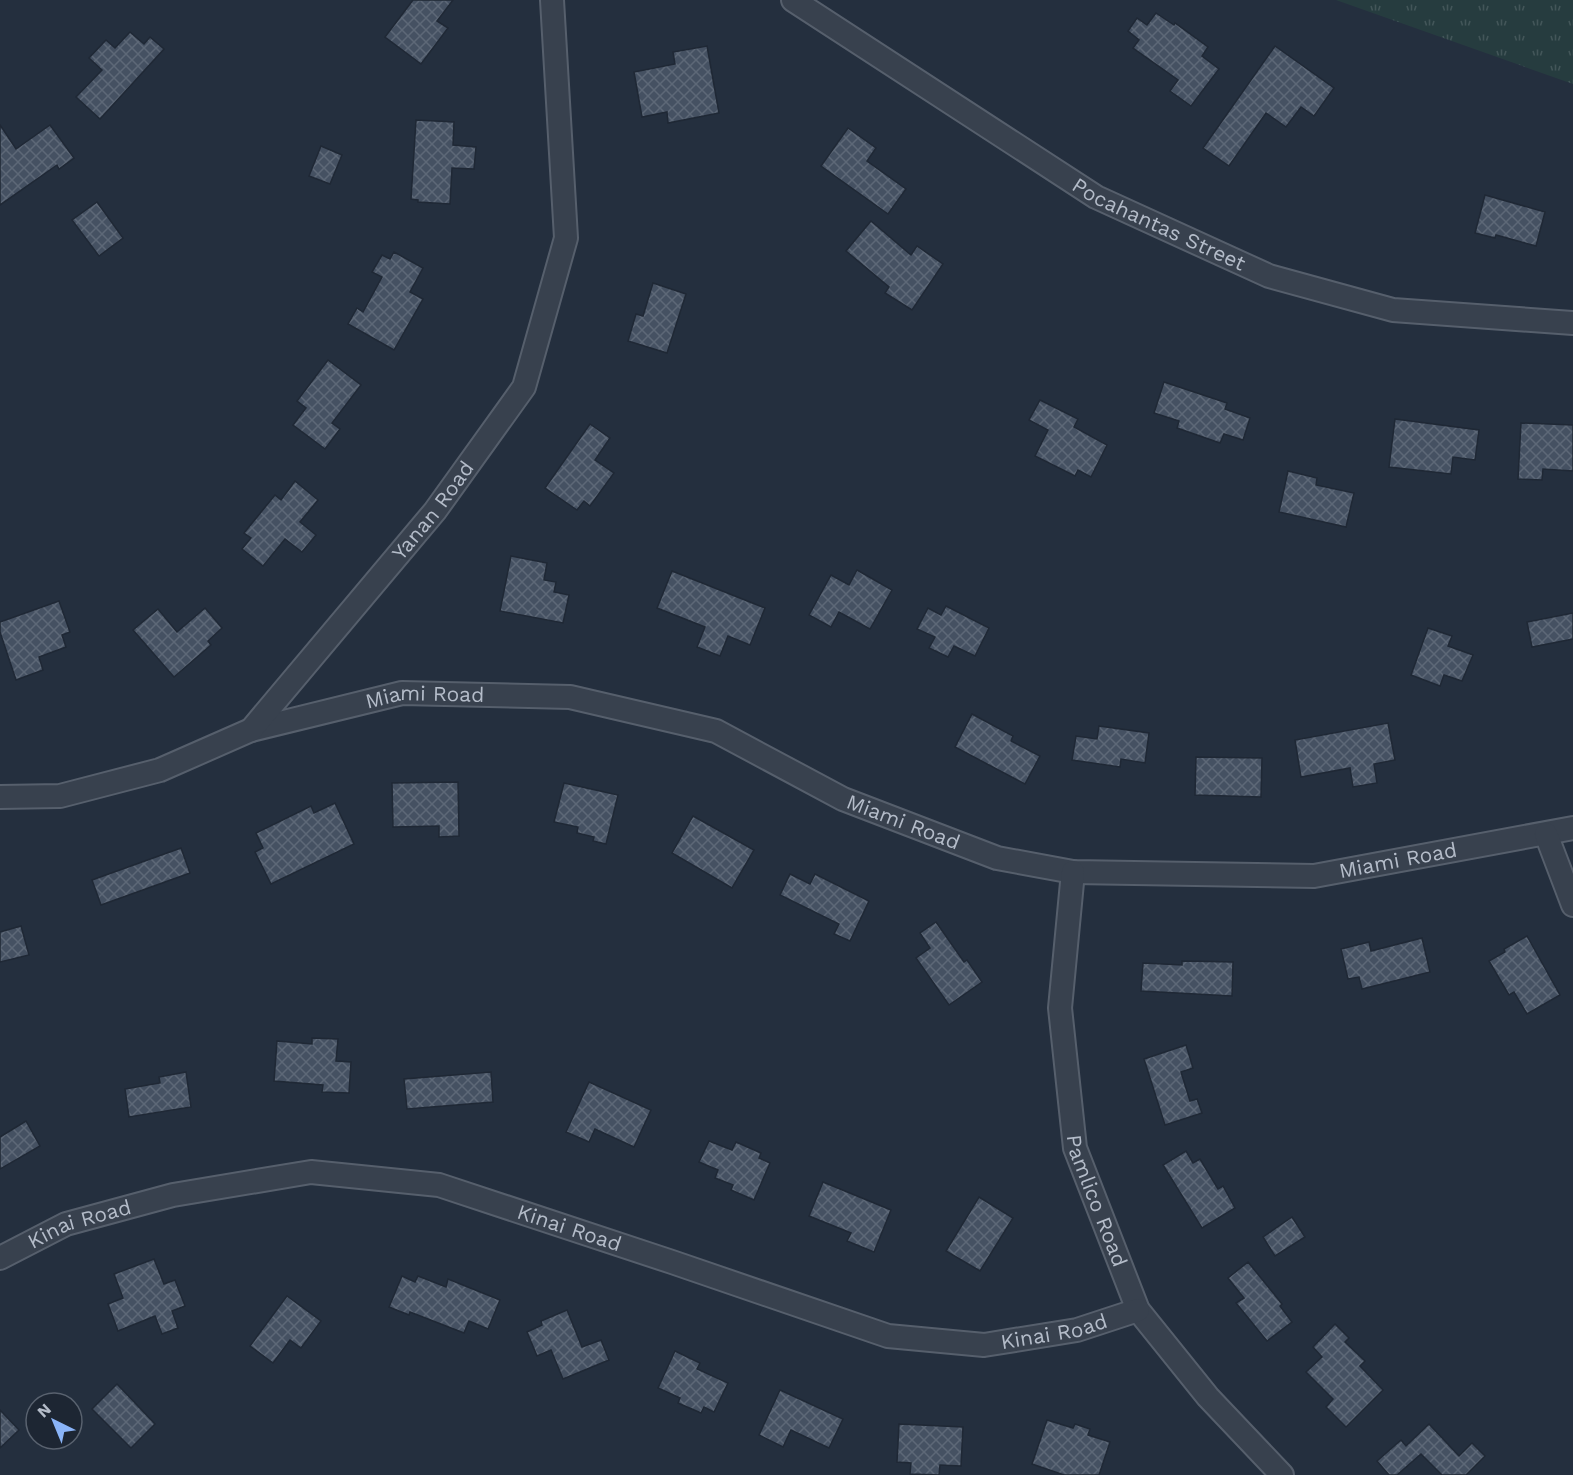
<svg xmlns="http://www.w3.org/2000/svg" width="1573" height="1475" font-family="'Work Sans',sans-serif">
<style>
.grass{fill:url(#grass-tufts)}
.building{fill:url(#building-cross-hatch);stroke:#1f2835;stroke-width:1.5}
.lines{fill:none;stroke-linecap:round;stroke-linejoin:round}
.minor-casing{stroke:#565f6c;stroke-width:26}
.minor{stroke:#38414e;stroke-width:22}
.labels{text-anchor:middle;stroke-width:6;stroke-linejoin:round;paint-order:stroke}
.street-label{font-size:21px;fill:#b4bcc9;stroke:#1d2633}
</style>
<defs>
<pattern id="grass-tufts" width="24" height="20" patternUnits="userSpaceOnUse" patternTransform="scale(1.5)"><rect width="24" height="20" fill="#263c3f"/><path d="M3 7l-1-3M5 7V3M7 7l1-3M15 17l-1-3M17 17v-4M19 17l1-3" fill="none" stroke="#435659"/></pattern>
<pattern id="building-cross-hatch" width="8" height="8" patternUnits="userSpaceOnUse" patternTransform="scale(1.5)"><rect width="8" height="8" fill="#455162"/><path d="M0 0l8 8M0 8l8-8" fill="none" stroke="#5d6877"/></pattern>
</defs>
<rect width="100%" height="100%" fill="#242f3e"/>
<path class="grass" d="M1336,0h237v84z"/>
<g class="building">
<path d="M413,0h40l-16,21 11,7 -27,36 -36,-27z"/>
<path d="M1156,13l18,12 1,-2 33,24 -6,9 17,13 -28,37 -21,-15 8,-11 -45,-32 6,-8 -11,-9 9,-13 10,7z"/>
<path d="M130,32l14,12 6,-7 14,12 -64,70 -24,-22 26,-27 -13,-12 17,-18 9,8z"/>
<path d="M707,46l12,67 -51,10 -1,-11 -25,5 -8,-45 41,-8 -2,-12z"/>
<path d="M1275,46l59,42 -20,28 -13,-9 -15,20 -20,-14 -37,53 -26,-18z"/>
<path d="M416,120l38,2 -1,23 23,2 -2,22 -22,-1 -2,36 -32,-2v-2l-7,-1z"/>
<path d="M0,125l16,24 34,-24 24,33 -15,11 -2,-4 -57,40z"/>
<path d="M848,128l28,20 -9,13 39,28 -18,25 -67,-48z"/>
<path d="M321,146l21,9 -12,29 -21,-8z"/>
<path d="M1485,195l60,17 -9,34 -40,-11 -1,3 -20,-5z"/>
<path d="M97,202l26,36 -24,18 -27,-36z"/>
<path d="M871,221l40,34 6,-9 26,18 -31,46 -27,-17 4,-6 -43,-36z"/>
<path d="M394,252l29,16 -13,24 13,7 -29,51 -46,-26 9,-16 6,4 19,-35 -10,-5 10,-17 8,4z"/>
<path d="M653,283l33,11 -19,59 -39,-12 8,-27 7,2z"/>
<path d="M328,360l33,25 -29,38 8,6 -15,20 -32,-24 13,-17 -9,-7z"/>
<path d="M1164,382l63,21 -2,6 25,9 -7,22 -19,-6 -4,9 -43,-15 2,-7 -25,-8z"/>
<path d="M1040,400l38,19 -4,8 33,18 -16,32 -13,-7 -3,6 -40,-20 13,-26 -19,-10z"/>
<path d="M1395,419l84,11 -4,30 -22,-3 -2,17 -62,-7z"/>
<path d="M1521,423l52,2v46l-30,-2 -1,11 -24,-1z"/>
<path d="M590,424l20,14 -15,22 19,13 -24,33 -6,-5 -7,9 -32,-22z"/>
<path d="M1288,471l29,7 -1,7 38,8 -8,34 -67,-15z"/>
<path d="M295,481l23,19 -18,22 16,13 -14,17 -17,-13 -22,27 -21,-17 9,-11 -7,-5 31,-38 6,5z"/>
<path d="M511,556l36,7 -3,17 12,2 -2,10 15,3 -6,28 -63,-12z"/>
<path d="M857,570l35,20 -22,39 -31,-17 -8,15 -22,-12 22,-40 18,10z"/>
<path d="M672,571l93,37 -15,37 -22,-9 -8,20 -23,-9 8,-20 -48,-19z"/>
<path d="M59,601l11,31 -8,3 4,12 -27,10 4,13 -27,10 -16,-48v-10z"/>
<path d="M946,606l43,22 -14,28 -21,-10 -6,11 -19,-9 6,-11 -18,-8 11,-21 13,7z"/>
<path d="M205,608l17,20 -14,13 3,4 -37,32 -41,-47 25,-21 19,23z"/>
<path d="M1573,613v26l-41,8 -5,-25z"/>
<path d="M1428,628l24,8 -4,10 25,9 -11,26 -18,-6 -4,11 -29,-11z"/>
<path d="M972,714l41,22 -2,5 29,15 -15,28 -70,-37z"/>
<path d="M1388,723l7,37 -21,4 3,19 -24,4 -3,-19 -49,9 -6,-37z"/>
<path d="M1099,726l50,7 -4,30 -24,-4 -1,8 -48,-7 4,-24 21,3z"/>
<path d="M1196,757l66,1 -1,39 -66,-2z"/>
<path d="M458,782l1,54 -20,1v-11l-46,1 -1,-44z"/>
<path d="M564,783l54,12 -12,49 -13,-3 1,-4 -17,-4 1,-6 -24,-5z"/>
<path d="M335,803l19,41 -83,40 -16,-32 8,-4 -7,-15 55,-27 3,7z"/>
<path d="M693,816l61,34 -22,38 -60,-35z"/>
<path d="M181,848l9,25 -89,32 -9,-25z"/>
<path d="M790,874l20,10 5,-10 54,27 -19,40 -16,-7 5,-10 -59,-29z"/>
<path d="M936,922l28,40 3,-2 15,22 -33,23 -33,-47 14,-10 -10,-15z"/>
<path d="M21,926l8,29 -29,7v-30z"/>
<path d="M1527,936l33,59 -33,19 -13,-22 -5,3 -20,-34 16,-9 -1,-3z"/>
<path d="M1422,938l8,34 -68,17 -3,-12 -11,2 -7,-30 28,-7 2,9z"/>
<path d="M1182,961l51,1 -1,34 -91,-5 2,-28 39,2z"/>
<path d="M312,1038l26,1 -2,22 15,1 -2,31 -27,-1 1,-7 -49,-4 3,-40 35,3z"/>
<path d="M1186,1045l7,23 -12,4 9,29 7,-2 5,14 -37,12 -21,-66z"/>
<path d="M186,1072l5,35 -62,10 -4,-28 35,-6 -1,-6z"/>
<path d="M491,1072l2,30 -86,7 -3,-30z"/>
<path d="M589,1082l62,28 -17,37 -39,-18 -6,13 -23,-10z"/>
<path d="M26,1121l14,25 -40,23v-32z"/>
<path d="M709,1141l23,9 4,-8 25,11 -2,5 11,5 -16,37 -23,-10 2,-5 -18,-7 3,-8 -19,-8z"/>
<path d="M1186,1151l7,12 7,-4 18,30 5,-3 12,22 -33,20 -39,-63z"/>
<path d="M823,1182l68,28 -17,42 -27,-11 4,-8 -42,-17z"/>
<path d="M979,1197l34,21 -33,53 -34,-20z"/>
<path d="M1292,1217l13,20 -30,19 -12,-19z"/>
<path d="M154,1259l10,25 11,-4 10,26 -13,5 6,17 -16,6 -7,-18 -37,15 -10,-27 15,-6 -9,-24z"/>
<path d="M1248,1262l34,42 -2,2 12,16 -25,19 -31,-38 8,-5 -16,-20z"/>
<path d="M402,1276l13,6 3,-6 28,11 2,-8 52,21 -12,29 -19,-8 -5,12 -54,-21 -1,3 -20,-8z"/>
<path d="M287,1296l34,25 -20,27 -11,-8 -17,23 -23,-17z"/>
<path d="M567,1310l15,37 19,-7 8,20 -46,19 -12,-29 -14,6 -10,-24 15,-7 -1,-4z"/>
<path d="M1335,1324l14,14 -4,4 20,19 -5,5 23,24 -37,37 -20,-20 7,-8 -27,-27 16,-15 -9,-10z"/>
<path d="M675,1351l25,12 -3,6 31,14 -14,29 -10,-5 -3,6 -23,-10 2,-5 -22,-10z"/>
<path d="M117,1384l38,40 -24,24 -39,-39z"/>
<path d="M780,1390l63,29 -14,29 -38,-18 -8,17 -24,-12z"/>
<path d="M0,1410l19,20 -19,18z"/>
<path d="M1047,1420l26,8 2,-4 15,5 -2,6 22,7 -11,33h-35l-32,-11z"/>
<path d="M899,1424l64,3 -2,39 -21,-1 -1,10 -29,-1 1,-11 -14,-1z"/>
<path d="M1429,1424l30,32 13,-13 13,13 -19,19h-24l-21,-21 -24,21h-8l-12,-14 24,-21 5,6z"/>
</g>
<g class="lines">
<g class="minor-casing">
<g id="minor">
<path id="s1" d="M793,0l303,197 173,79 124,34 180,13"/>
<path id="s2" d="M251,730l151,-37 168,4 146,34 127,68 154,59 76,14 241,4 259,-48"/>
<path id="s3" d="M0,797l60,-1 100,-26 91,-40 184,-219 89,-124 42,-149 -14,-238"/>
<path d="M1546,834l27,71"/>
<path id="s4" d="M1073,872l-13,136 15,140 63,162 70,87 74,78"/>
<path id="s5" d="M0,1258l66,-34 107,-29 138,-23 128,13 233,77 216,74 96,9 93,-15 61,-20"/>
</g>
</g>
<use href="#minor" class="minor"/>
</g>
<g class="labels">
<g class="street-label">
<text dy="7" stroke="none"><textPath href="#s1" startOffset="430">Pocahantas Street</textPath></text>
<text dy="7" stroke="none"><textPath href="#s3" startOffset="548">Yanan Road</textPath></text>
<text dy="7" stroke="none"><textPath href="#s2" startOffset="178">Miami Road</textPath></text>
<text dy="7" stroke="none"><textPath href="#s2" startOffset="682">Miami Road</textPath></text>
<text dy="7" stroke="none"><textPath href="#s2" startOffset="1186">Miami Road</textPath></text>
<text dy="7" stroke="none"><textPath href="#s4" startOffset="334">Pamlico Road</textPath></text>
<text dy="7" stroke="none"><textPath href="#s5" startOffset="87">Kinai Road</textPath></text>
<text dy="7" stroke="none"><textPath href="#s5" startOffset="591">Kinai Road</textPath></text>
<text dy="7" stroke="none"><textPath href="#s5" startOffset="1095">Kinai Road</textPath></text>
</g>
</g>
<g transform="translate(54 1421) rotate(317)"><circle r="28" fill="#1d2633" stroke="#59626f" stroke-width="1.5"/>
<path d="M0-4.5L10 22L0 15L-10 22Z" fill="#8ab4f8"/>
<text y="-9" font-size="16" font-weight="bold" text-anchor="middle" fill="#b4bcc9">N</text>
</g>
</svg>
